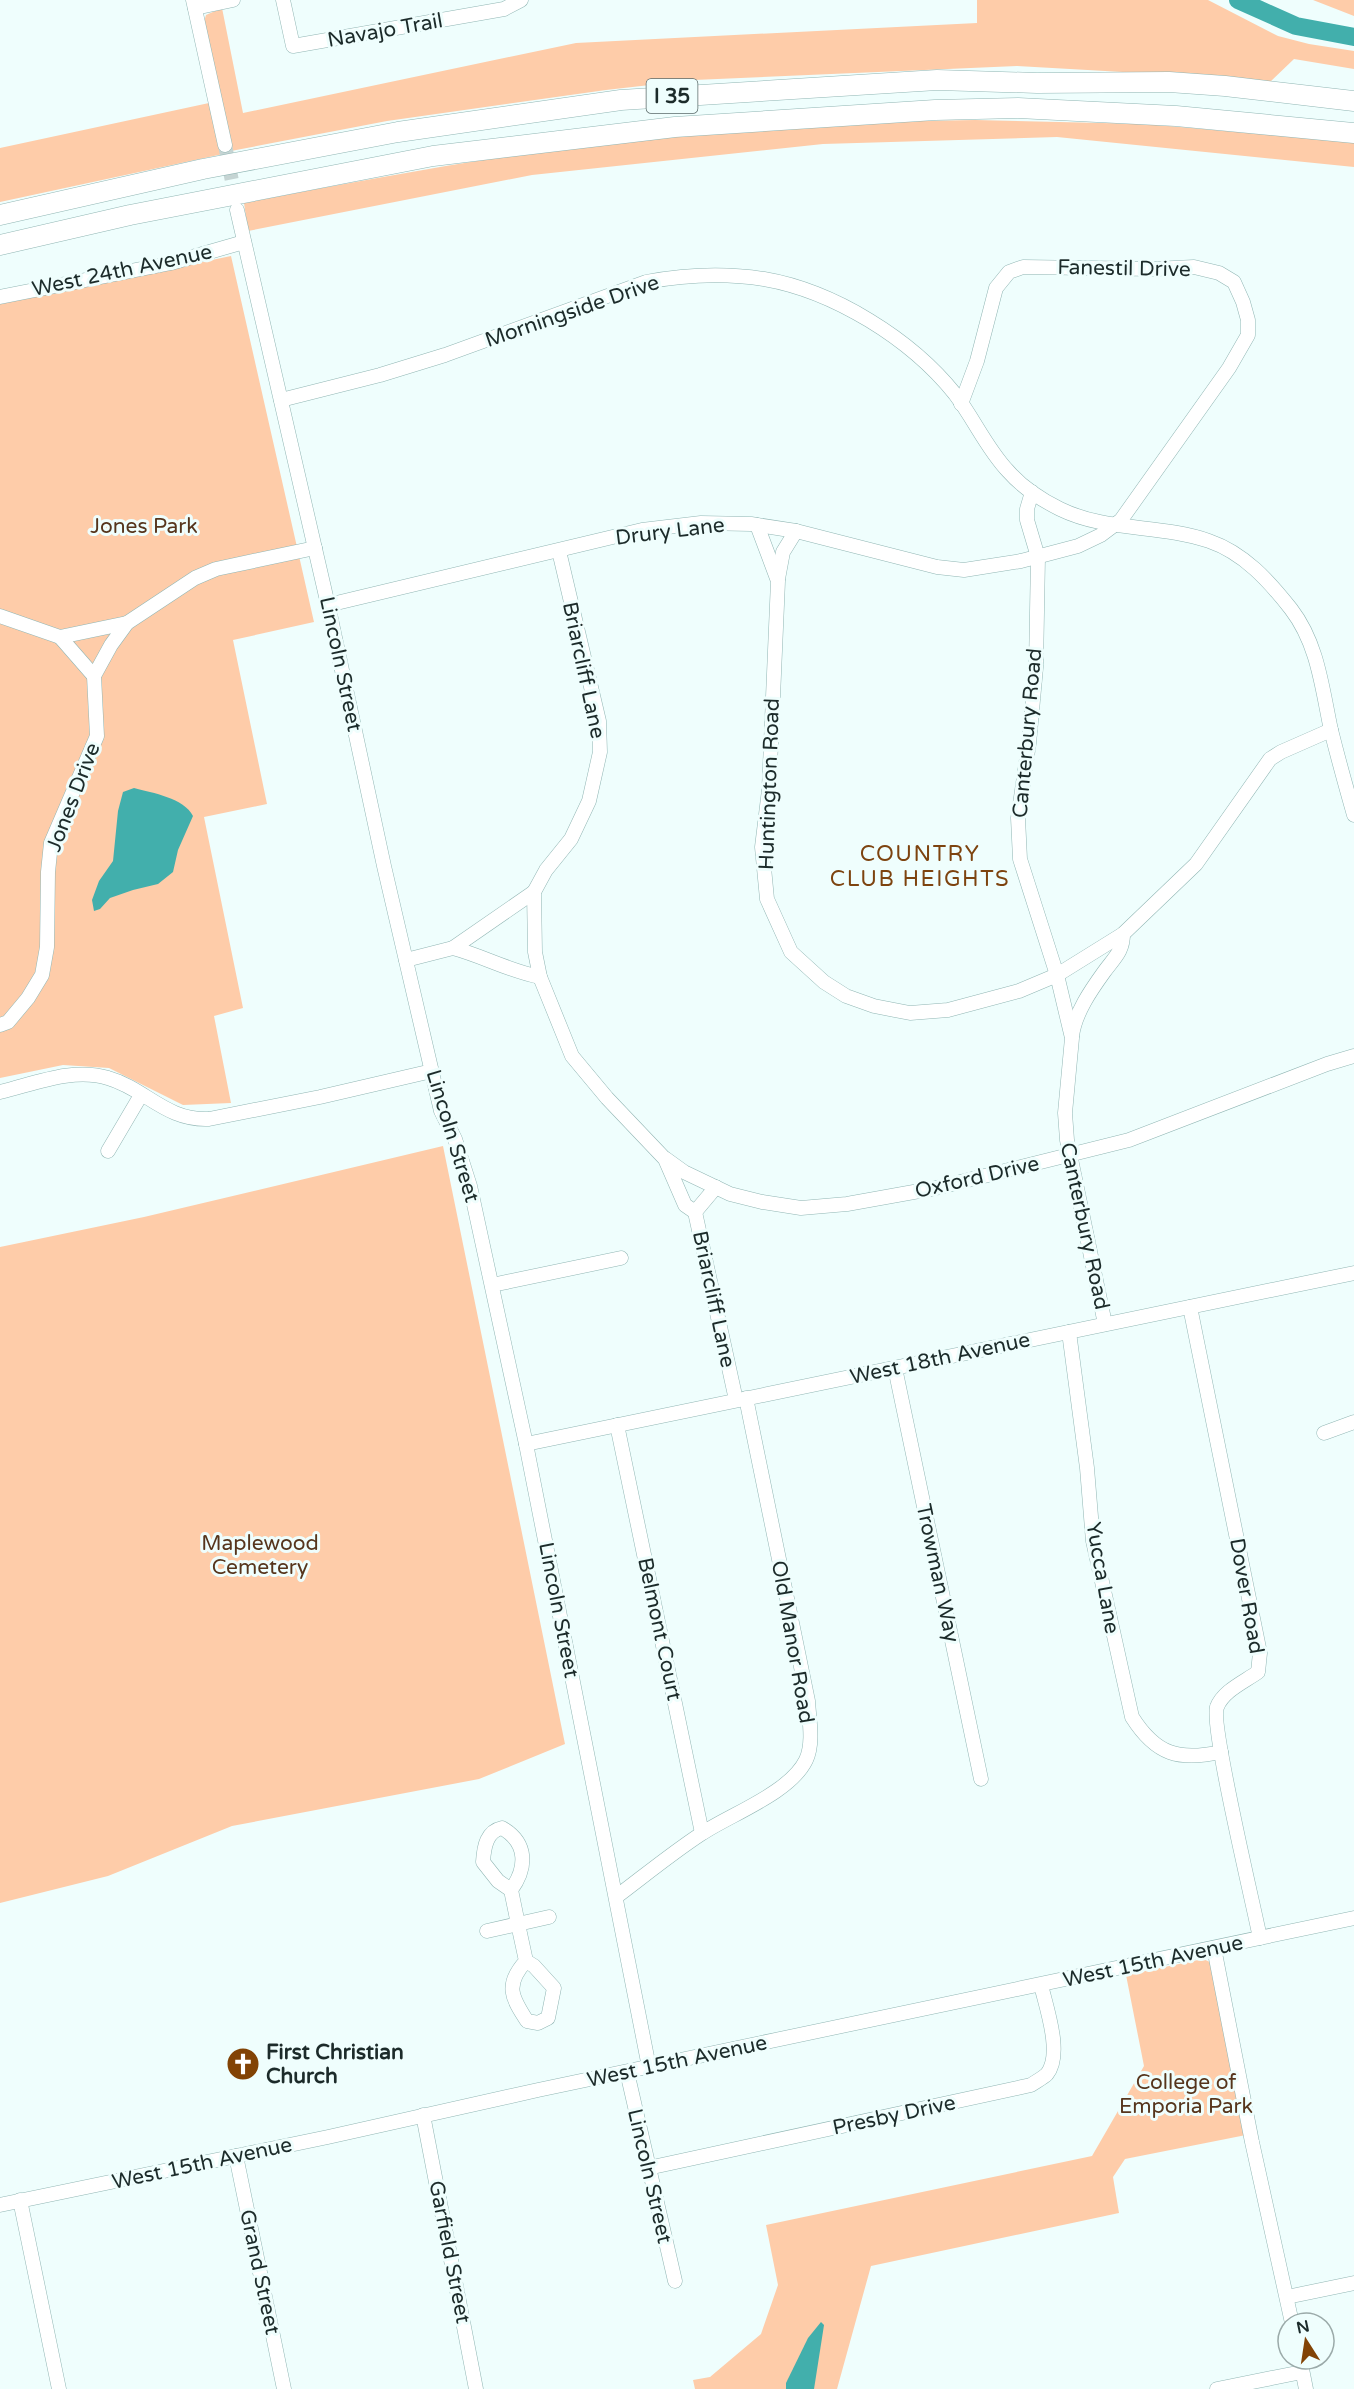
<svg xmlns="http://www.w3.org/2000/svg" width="1354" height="2389" font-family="'Varela Round',sans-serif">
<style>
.green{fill:#fecca9}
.water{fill:#42afac}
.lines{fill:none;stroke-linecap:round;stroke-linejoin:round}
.river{stroke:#42afac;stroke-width:18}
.minor-tunnel{stroke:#c5d4d3;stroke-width:14;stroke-dasharray:14 7;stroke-linecap:butt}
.minor-casing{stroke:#91b6b4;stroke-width:15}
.highway-casing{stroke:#91b6b4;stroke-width:21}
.minor{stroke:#fff;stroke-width:14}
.highway{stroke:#fff;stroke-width:20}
.labels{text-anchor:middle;stroke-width:6;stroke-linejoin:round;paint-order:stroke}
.shield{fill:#effefd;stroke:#5b6a69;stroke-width:1.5}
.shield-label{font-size:20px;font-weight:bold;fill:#1c2b2a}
.street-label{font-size:21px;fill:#1c2b2a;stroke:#effefd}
.park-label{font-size:21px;fill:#56351c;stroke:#effefd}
.poi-label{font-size:21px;font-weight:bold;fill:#1c2b2a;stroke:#effefd;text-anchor:start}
.neighbourhood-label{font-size:22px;letter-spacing:1.5px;fill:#7d430f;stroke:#effefd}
</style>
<rect width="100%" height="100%" fill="#effefd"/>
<g class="green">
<path d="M977,0h231l70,36 31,8 45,7v18l-60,-10 -25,24 -58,-6 -194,-11 -323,14 -88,10 -219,31 -156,30 -27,-129 2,-7 16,-7 21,105 333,-70 401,-20z"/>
<path d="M1313,0h41v16z"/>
<path d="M209,103l9,42 5,9 -223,48v-54z"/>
<path d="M975,120l170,4 209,18v25l-297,-30 -234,7 -291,31 -284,56 -4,-28c134,-26 268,-50 404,-66 108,-12 218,-15 327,-17z"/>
<path d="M231,256l83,366 -81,18 34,164 -63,13 39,191 -29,8 17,87 -48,2 -74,-37 -46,-3 -63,13v-774z"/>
<path d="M443,1146l122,598 -86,35 -247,47 -124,50 -108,27v-656l144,-30z"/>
<path d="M1203,1959l7,3 36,173 -121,24 -12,18 6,36 -248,53 -34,123h-142l-2,-9 17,-3 51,-43 17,-49 -12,-60 326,-69 52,-90 -18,-91z"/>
</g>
<g class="water">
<path d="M134,788c19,5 50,10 59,28l-15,34 -5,22 -15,12 -25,6 -23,8 -10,11 -6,2 -2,-11 7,-19 14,-20 5,-50 5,-19z"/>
<path d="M821,2322l3,3 -10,64h-28v-6l22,-45z"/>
</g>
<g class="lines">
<path class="river" d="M1238,0l58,26 58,11"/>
<path class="minor-tunnel" d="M225,145l11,57"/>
<g class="minor-casing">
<g id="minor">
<path d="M193,0l32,145"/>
<path d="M283,0l10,46 211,-37 17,-9"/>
<path d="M195,8l38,-8"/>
<path d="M237,210l91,395 56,261 57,245 14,28 15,47 56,258 123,623"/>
<path d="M0,297l171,-34 73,-21"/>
<path d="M281,400l99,-25 65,-20 201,-73c37,-7 80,-9 118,-3 70,12 147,60 191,115 19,25 32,55 53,77 14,16 34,29 52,38 47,23 100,15 149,32 35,12 60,40 82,68 27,35 31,79 40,121 7,28 15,57 23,85"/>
<path d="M1032,492l-5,17v11l11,37 -2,110 -7,76 -11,75 2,41 37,116 15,63 -7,75 2,27 38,184"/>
<path d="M757,525l21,56 -9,209 -7,57 5,52 24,53 33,30 22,14 28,10 36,7 38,-3 71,-19 38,-16 66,-41 73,-70 74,-105 11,-7 50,-22"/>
<path d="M559,551l40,170 1,31 -11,49 -18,38 -25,31 -12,22 1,60 5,25 32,79 35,42 58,61 20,46 10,7 41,188"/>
<path d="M778,579l5,-27 13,-21"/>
<path d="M328,605l314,-75 59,-7 50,1 45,7 141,36 27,3 57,-9 57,-15 23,-11 20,-15 108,-152 19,-33v-15l-5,-18 -9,-20 -15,-9 -25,-6 -40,2 -131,-2 -14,5 -13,16 -19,73 -16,43"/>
<path d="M0,616l60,21 67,-14"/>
<path d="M60,637l34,39"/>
<path d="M534,892l-81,56c30,8 56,23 87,29"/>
<path d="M406,960l47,-12"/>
<path d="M0,1025l8,-3 20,-24 14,-23 5,-28 1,-75 3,-29 46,-107 -3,-60 17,-31 16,-22 68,-45 21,-9 99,-21"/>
<path d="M1072,1036c3,-23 19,-46 32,-64 10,-14 19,-20 19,-38"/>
<path d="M0,1092c34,-8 73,-25 108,-14 38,11 58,43 101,41l111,-22 112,-26"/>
<path d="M108,1151l33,-56"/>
<path d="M666,1159l18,13 46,22 32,8 39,6 46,-4 89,-16 193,-48 198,-76 27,-8"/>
<path d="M695,1212l21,-25"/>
<path d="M492,1285l129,-27"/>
<path d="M1190,1307l70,346 -2,19c-14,10 -35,19 -41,35 -7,17 37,200 43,231"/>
<path d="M1069,1332l18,136 6,73 39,176c24,38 47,44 89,35"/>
<path d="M895,1368l86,411"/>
<path d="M617,1425l85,408"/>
<path d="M1324,1433l30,-11"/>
<path d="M526,1444l828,-171"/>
<path d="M511,1890l-13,-9 -15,-19c1,-16 4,-31 19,-34 26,15 25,40 9,62l7,34 31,-7"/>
<path d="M616,1897c28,-21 56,-44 85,-63 30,-20 89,-41 105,-74 8,-17 3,-41 2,-59l-62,-303"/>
<path d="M487,1931l31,-7 8,37 8,5 20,22 -6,30 -10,5 -11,-2c-15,-23 -23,-36 -1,-60"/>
<path d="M1214,1948l38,194 40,181"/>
<path d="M627,2072l48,209"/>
<path d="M423,2115l53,274"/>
<path d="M236,2156l48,233"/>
<path d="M648,2168l383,-83c4,-3 12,-7 16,-11 16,-20 -1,-67 -6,-89"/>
<path d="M20,2200l39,189"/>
<path d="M0,2205l328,-68 210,-47 816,-172"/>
<path d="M1287,2297l67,-14"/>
<path d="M1300,2359l6,30"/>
<path d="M1217,2389l85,-17"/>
</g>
</g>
<g class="highway-casing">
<g id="highway">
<path d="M0,215l203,-46 195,-37 223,-32 316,-20 100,3 132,-1 56,4 129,15"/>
<path d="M0,245l130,-30 303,-59 242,-29 260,-17 83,-2 158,8 178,17"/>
</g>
</g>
<use href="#minor" class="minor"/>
<use href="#highway" class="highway"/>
</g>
<defs>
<g id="church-disc" transform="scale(1.725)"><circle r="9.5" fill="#824305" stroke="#effefd"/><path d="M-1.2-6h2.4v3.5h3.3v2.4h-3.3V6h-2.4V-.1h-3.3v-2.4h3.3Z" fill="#fff"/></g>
</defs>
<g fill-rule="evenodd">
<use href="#church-disc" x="243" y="2064"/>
</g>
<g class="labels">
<rect class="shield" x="646.5" y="79" width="51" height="34" rx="4.5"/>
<g class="shield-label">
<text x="672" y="103">I 35</text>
</g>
<g class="street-label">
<text transform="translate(385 30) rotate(-10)" y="7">Navajo Trail</text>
<text transform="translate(1124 268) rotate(1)" y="7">Fanestil Drive</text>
<text transform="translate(122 270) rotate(-12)" y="7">West 24th Avenue</text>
<text transform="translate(572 311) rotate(-19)" y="7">Morningside Drive</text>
<text transform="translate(670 531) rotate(-7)" y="7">Drury Lane</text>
<text transform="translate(341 664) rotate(78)" y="7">Lincoln Street</text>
<text transform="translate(584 670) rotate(78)" y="7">Briarcliff Lane</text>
<text transform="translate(1027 733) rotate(-85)" y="7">Canterbury Road</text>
<text transform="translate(769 784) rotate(-88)" y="7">Huntington Road</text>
<text transform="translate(73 797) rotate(-69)" y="7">Jones Drive</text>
<text transform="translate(453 1136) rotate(73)" y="7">Lincoln Street</text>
<text transform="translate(977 1177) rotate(-13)" y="7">Oxford Drive</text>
<text transform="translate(1085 1226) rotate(78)" y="7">Canterbury Road</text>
<text transform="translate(714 1299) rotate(78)" y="7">Briarcliff Lane</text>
<text transform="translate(940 1358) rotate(-12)" y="7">West 18th Avenue</text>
<text transform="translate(938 1573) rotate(78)" y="7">Trowman Way</text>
<text transform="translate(1103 1578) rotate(80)" y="7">Yucca Lane</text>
<text transform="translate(1247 1596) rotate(80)" y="7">Dover Road</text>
<text transform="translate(559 1610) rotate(79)" y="7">Lincoln Street</text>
<text transform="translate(660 1629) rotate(78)" y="7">Belmont Court</text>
<text transform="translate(793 1642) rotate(80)" y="7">Old Manor Road</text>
<text transform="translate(1153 1961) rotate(-12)" y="7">West 15th Avenue</text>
<text transform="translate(677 2061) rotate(-12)" y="7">West 15th Avenue</text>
<text transform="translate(894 2115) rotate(-12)" y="7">Presby Drive</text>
<text transform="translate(202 2163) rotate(-12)" y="7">West 15th Avenue</text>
<text transform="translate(650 2176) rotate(77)" y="7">Lincoln Street</text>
<text transform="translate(450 2252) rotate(79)" y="7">Garfield Street</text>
<text transform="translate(260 2272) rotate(78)" y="7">Grand Street</text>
</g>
<g class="park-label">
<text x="144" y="533">Jones Park</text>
<text x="260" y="1550">Maplewood<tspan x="260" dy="24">Cemetery</tspan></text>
<text x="1186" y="2089">College of<tspan x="1186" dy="24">Emporia Park</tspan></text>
</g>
<g class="poi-label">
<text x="266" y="2059">First Christian<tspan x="266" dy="24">Church</tspan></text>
</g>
<g class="neighbourhood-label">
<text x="920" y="861">COUNTRY<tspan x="920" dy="25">CLUB HEIGHTS</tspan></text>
</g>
</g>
<g transform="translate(1306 2341) rotate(348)"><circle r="28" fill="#effefd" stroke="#9baaa9" stroke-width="1.5"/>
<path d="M0-4.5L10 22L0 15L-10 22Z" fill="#824305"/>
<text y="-9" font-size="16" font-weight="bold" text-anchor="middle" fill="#1c2b2a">N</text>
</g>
</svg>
